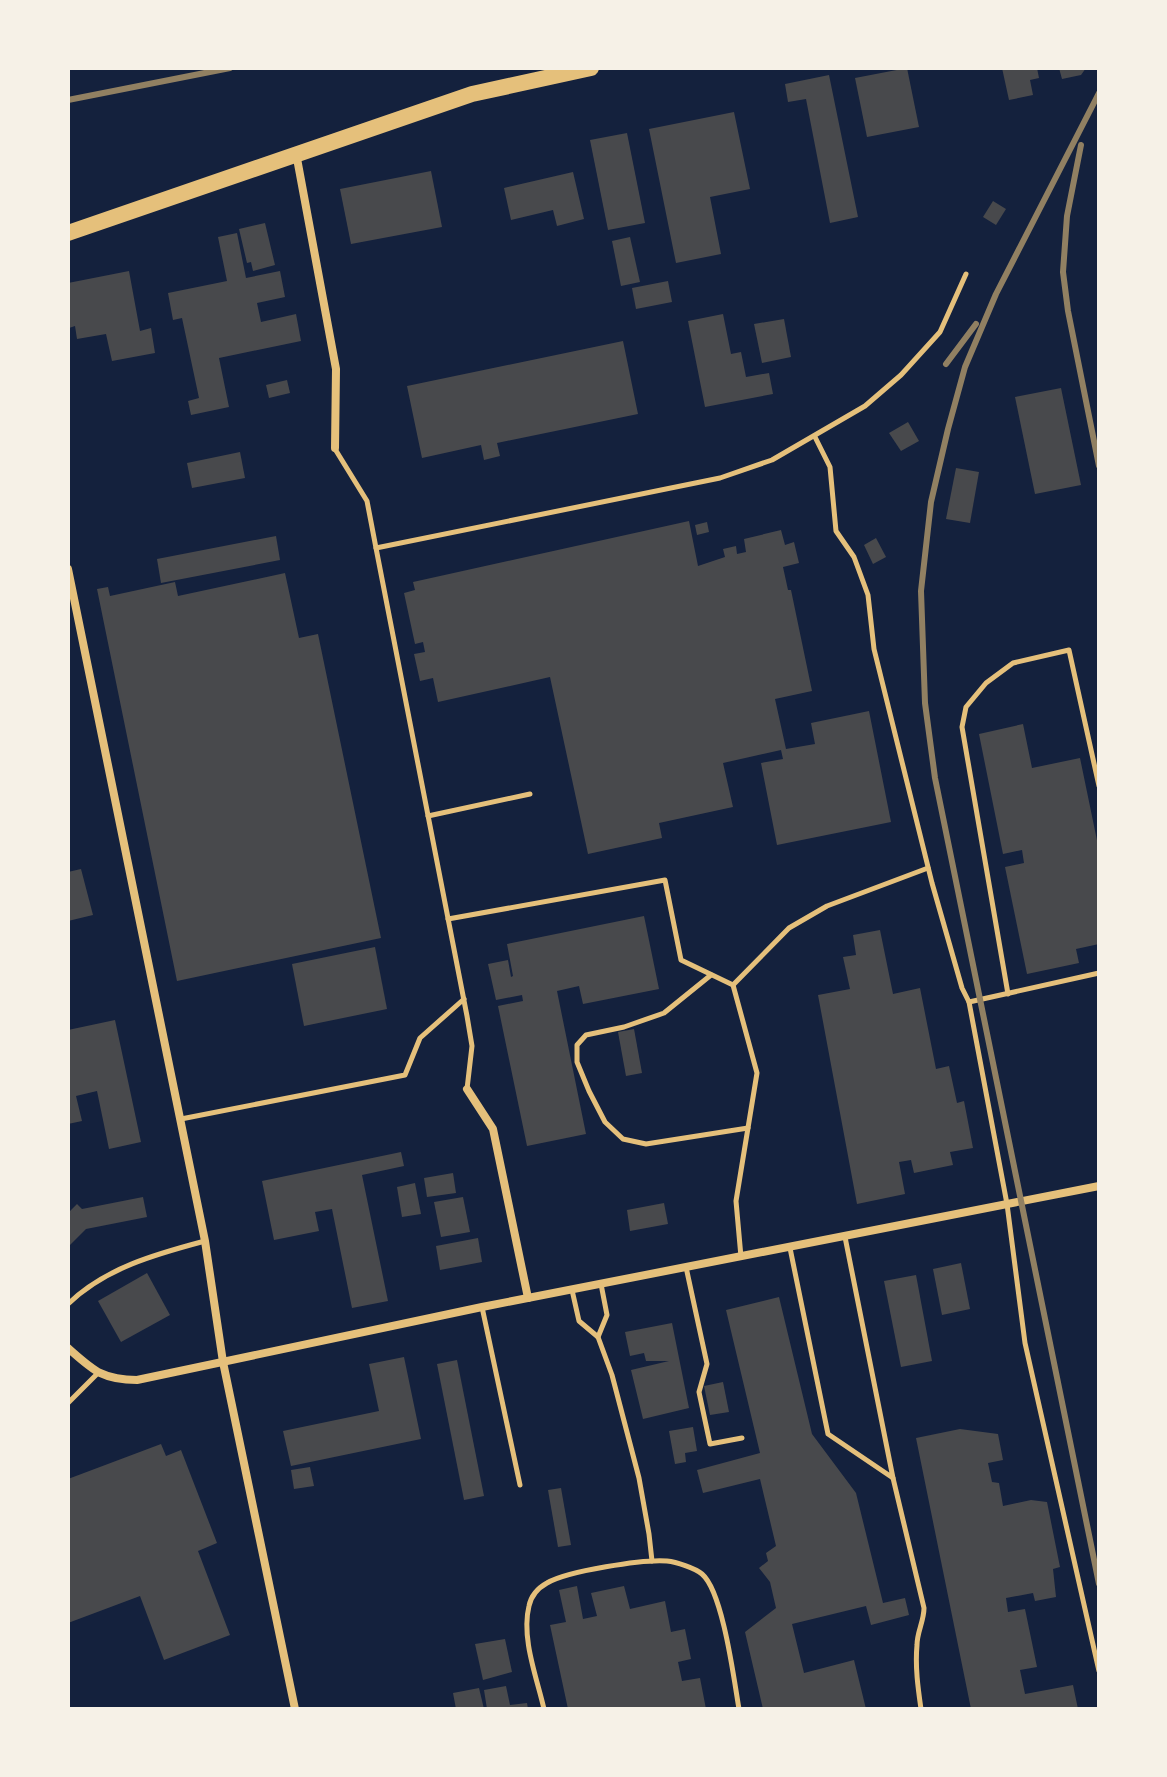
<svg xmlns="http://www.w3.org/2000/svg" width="1167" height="1777" font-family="Rubik,sans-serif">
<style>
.building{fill:#48494c}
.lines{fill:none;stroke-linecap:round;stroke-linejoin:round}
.service{stroke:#e5c07b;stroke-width:5}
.minor{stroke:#e5c07b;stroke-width:8}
.secondary{stroke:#e5c07b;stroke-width:16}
.rail{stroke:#918062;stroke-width:6}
</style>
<rect width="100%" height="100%" fill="#14213d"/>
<g class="building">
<path d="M907,68l12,59 -52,10 -12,-59z"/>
<path d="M1002,68h35l2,10 -9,2 3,15 -24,5z"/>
<path d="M1059,68h27l-5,7 -19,4z"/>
<path d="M829,75l29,142 -28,6 -24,-124 -18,3 -3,-18z"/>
<path d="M734,112l16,77 -40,8 11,57 -45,9 -27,-134z"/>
<path d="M627,133l18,90 -37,7 -18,-90z"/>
<path d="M431,171l11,56 -91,17 -11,-55z"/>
<path d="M573,172l11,47 -27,7 -4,-16 -42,10 -7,-32z"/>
<path d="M993,201l13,8 -10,16 -13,-8z"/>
<path d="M265,223l10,42 -22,6 -2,-9 -4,1 -8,-34z"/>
<path d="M237,233l9,45 34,-7 5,26 -28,6 4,19 35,-8 5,27 -82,17 10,49 -38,8 -3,-14 11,-3 -17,-80 -9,2 -5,-27 59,-12 -9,-44z"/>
<path d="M630,237l10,45 -19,4 -9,-45z"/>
<path d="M129,271l11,60 11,-3 4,25 -43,8 -6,-27 -29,5 -2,-13 -6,2 -1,-45z"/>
<path d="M668,281l4,21 -36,7 -4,-21z"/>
<path d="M723,314l8,40 10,-2 5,25 23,-4 4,21 -68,13 -17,-86z"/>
<path d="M784,319l7,38 -29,6 -8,-39z"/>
<path d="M623,341l15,73 -141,29 3,13 -16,4 -3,-15 -59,13 -15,-72z"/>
<path d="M287,380l3,13 -21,5 -3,-13z"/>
<path d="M1061,388l20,97 -46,9 -20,-97z"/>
<path d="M908,422l11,19 -18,10 -12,-18z"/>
<path d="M240,452l5,26 -53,10 -5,-25z"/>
<path d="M956,468l23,4 -9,51 -24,-4z"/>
<path d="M689,521l9,45 27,-9 -2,-8 13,-3 1,8 9,-2 -2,-13 37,-9 4,15 9,-3 5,21 -16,4 5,23h3l21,101 -37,8 11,50 29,-5 -4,-21 58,-12 22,111 -114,23 -16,-82 22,-4 -2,-9 -58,13 10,44 -74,16 3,15 -74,16 -38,-177 -112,25 -5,-24 -13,3 -6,-27 11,-2 -2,-10 -8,2 -11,-51 11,-3 -2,-8z"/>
<path d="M707,522l2,10 -12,3 -2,-10z"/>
<path d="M276,536l4,24 -119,23 -4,-24z"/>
<path d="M876,538l10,19 -13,7 -9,-19z"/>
<path d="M285,573l14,65 19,-4 63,304 -204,43 -80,-392 11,-2 2,9 65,-14 3,14z"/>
<path d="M1023,724l9,44 48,-10 19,92v94l-23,5 3,14 -52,11 -22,-107 19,-4 -2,-13 -19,4 -24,-120z"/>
<path d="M81,869l12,46 -25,6v-49z"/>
<path d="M644,916l15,73 -76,15 -4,-18 -22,5 29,143 -59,12 -29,-140 25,-5 -1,-6 -26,5 -8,-36 20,-4 3,17 2,-1 -6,-32z"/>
<path d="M880,930l13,64 27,-6 16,81 13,-3 8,37 7,-2 9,47 -23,4 3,13 -39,8 -3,-13 -12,2 6,32 -48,10 -39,-209 32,-6 -7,-32 13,-2 -3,-20z"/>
<path d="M375,947l12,62 -83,17 -12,-62z"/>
<path d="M115,1020l26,122 -32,7 -12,-58 -21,5 6,25 -14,3v-94z"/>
<path d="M634,1029l8,44 -16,3 -8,-44z"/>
<path d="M401,1152l3,14 -42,9 26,126 -36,7 -20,-99 -17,3 4,19 -45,9 -12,-59z"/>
<path d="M453,1173l3,20 -29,4 -3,-19z"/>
<path d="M415,1183l6,31 -19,3 -5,-30z"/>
<path d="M143,1197l4,20 -61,12 -18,18v-34l9,-9 5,5z"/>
<path d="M463,1197l7,35 -29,5 -7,-35z"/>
<path d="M664,1203l4,21 -38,7 -3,-21z"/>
<path d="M478,1238l4,24 -42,8 -4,-24z"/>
<path d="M961,1263l9,46 -28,6 -9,-46z"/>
<path d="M147,1273l23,42 -49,27 -23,-41z"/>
<path d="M916,1275l16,86 -31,6 -17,-86z"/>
<path d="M779,1297l33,137 44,59 27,110 22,-5 4,17 -38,10 -5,-19 -74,18 12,49 50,-13 12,49h-103l-18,-77 31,-24 -6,-26 -11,-14 9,-7 -2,-8 10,-7 -16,-67 -57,14 -6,-23 63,-17 -34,-143z"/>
<path d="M672,1323l17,85 -46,11 -12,-49 38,-9h-23l-2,-8 -14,3 -5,-24z"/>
<path d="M404,1357l17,82 -130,27 -8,-35 96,-20 -10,-47z"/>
<path d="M457,1360l27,136 -20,4 -27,-136z"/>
<path d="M723,1382l6,30 -19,3 -6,-29z"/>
<path d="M693,1427l4,24 -12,2 1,9 -11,2 -6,-33z"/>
<path d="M960,1429l38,5 5,26 -15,3 4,19 7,1 4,23 28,-6 16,2 13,65 -7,2 3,28 -21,4 -2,-8 -27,5 2,14 17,-3 12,58 -17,3 5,24 48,-9 5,24h-107l-55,-271z"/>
<path d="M161,1444l5,12 15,-6 36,93 -19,8 32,84 -66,25 -24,-64 -72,27v-144z"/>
<path d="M310,1467l4,19 -20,3 -3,-19z"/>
<path d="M561,1488l10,57 -13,2 -10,-57z"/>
<path d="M577,1586l6,33 14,-3 -6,-23 33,-7 6,23 35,-8 6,31 14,-3 6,30 -13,3 4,19 18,-3 6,31h-138l-18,-84 16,-3 -7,-32z"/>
<path d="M505,1639l7,33 -29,8 -8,-36z"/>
<path d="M506,1686l4,19 17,-2 1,6h-41l-3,-19z"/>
<path d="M479,1688l5,21h-28l-3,-16z"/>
</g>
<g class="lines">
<g class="service">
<path d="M815,437l15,30 6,64 18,26 14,38 6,54 58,234 30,105 7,14"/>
<path d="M335,449l32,52 9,47 344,-70 52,-18 93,-54 36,-31 39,-43 26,-58"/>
<path d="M376,548l91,468 5,30 -5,43"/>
<path d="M428,816l102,-22"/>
<path d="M448,919l217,-39 16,80 52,25 24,88 -21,128 5,56"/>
<path d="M1099,973l-130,29 38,202 18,139 74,328"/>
<path d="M711,975l-47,38 -40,14 -38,8 -9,10v17l12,29 16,31 18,17 23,5 102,-16"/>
<path d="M733,985l56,-57 38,-22 101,-38"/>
<path d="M1008,994l-46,-267 4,-20 20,-24 27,-20 56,-13 30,136"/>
<path d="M181,1119l224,-44 15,-37 44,-39"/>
<path d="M790,1248l38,186 65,44 -48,-241"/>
<path d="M686,1267l21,97 -8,28 11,52 32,-6"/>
<path d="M572,1290l7,31 19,16 14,38 27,103 10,56 3,27"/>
<path d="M68,1304c37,-36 88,-50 137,-63"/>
<path d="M482,1307l38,178"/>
<path d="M598,1337l9,-22 -6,-31"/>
<path d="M68,1403l29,-29"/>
<path d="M893,1478l31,130c0,13 -7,24 -7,37 -2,22 1,43 4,64"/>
<path d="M544,1709c-7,-31 -23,-71 -15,-103 2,-10 9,-18 18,-23 20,-12 97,-24 120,-22 9,1 28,7 35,13 21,18 32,106 37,135"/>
</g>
<g class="minor">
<path d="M296,153l40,216 -1,79"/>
<path d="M68,569l137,672 18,121 72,347"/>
<path d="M467,1089l26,40 35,169"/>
<path d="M68,1348c25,22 34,32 69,32l345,-73 617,-121"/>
</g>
<path class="secondary" d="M68,233l404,-139 119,-26"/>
<g class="rail">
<path d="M1099,93l-103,201 -31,73 -17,62 -17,73 -10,89 4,112 10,75 164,806"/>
<path d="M68,100l162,-32"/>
<path d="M1081,145l-14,71 -4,56 5,39 31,155"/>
<path d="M946,364l30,-40"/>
</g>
</g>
<rect width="1167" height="1777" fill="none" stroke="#f6f1e7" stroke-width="140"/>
</svg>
